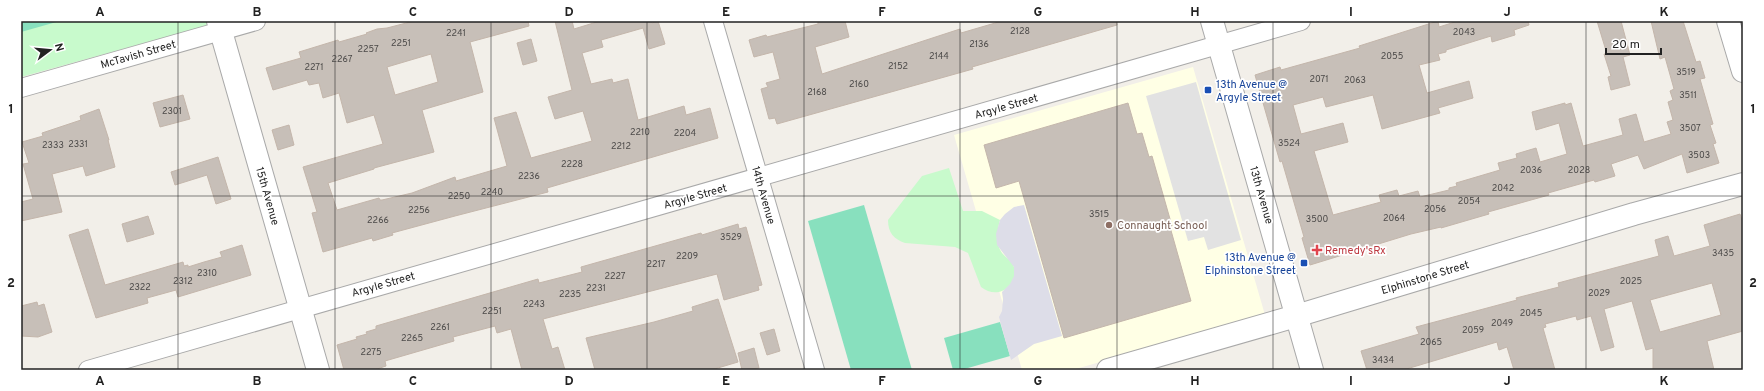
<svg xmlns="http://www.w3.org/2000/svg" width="1764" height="391" font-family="Overpass,sans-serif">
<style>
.education{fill:#ffffe5}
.park{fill:#c8facc}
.pitch{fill:#88e0be}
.parking{fill:#e2e2e2}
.plaza{fill:#dddde8}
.building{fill:#c7bfb8;stroke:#c4b6ab;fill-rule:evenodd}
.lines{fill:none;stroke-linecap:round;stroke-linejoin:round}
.minor-casing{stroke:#a9a9a9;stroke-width:20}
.tertiary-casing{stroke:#a9a9a9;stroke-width:24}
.minor{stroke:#fff;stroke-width:18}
.tertiary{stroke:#fff;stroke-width:22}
.grid{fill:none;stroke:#222;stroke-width:1;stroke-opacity:0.55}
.transit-dot{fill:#1a4fb4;stroke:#fff;stroke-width:1.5}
.education-dot{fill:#8d6e63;stroke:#fff;stroke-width:1.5}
.health-dot{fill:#e0444e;stroke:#fff;stroke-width:1.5}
.labels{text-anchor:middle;stroke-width:3.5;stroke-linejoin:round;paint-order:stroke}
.number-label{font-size:9px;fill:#4b4948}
.street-label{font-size:11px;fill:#222;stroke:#fff}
.transit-label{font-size:11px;fill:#164399;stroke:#fff;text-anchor:start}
.education-label{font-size:11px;fill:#785e54;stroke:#fff;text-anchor:start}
.health-label{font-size:11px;fill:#be3a42;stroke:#fff;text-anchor:start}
.neatline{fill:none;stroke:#222;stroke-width:1.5}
.grid-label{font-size:13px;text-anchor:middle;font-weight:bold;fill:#222}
</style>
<rect width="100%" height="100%" fill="#f2efe9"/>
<path class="education" d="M1193,67l72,248 -193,55h-50l-68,-235z"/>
<g class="park">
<path d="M21,21h188l1,4 -189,52z"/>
<path d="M949,168l14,43h19l18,9c-3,11 -5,23 2,33 4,5 10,7 12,14 5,20 -17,33 -33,20l-13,-34 -13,-6 -50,-4c-11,-4 -17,-10 -17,-23l34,-44z"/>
</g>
<g class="pitch">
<path d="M21,21h39l-39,11z"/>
<path d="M864,205l48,165h-61l-43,-149z"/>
<path d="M1000,322l10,34 -49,14h-8l-9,-32z"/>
</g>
<path class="parking" d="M1196,82l45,158 -33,10 -4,-13 -16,4 -42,-145z"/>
<path class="plaza" d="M1024,205l38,131 -28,8 -23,16 -12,-43 3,-6 1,-12 -1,-7 8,-8 4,-8v-9l-17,-22 -1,-11 4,-14 5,-6 9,-7z"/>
<g class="building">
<path d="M414,21h114l1,5 -59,16 13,50 -61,18 12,42 -60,16v1l-46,14 9,27 42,-12 1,2h2l30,-7 43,-16 1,4 51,-15 -13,-48 22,-6 15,46 61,-17 -9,-30 -28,8 -7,-22 24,-7 -17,-69h17l2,8 26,-8h51l1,2 6,-2 7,23 -16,5 -6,-21 -42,12 2,7 -21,6 9,31 21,-5 1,4 15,-4 10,41 46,-14 2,9 24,-7 8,30 -171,50 1,4 -93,24 -63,17 1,2 -20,6 -1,-3 -49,14 -11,-39 5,-1 -14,-45 80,-23 -9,-29 -27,8 -8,-30 -16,5 -4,-15 -10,2 -2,-5 -34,10 -7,-22 35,-10 -2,-6 39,-12 1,2 28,-8 -1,-1 11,-4 10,-1zM431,54l7,28 -43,13 -8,-28z"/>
<path d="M818,21h27l4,16 -34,10 7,27 138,-45 1,4 41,-12h114l1,4 -145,42 1,2 -196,55 -2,-6 -6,1 -8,-30 7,-2 -2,-4 14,-4 -7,-27 -19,5 -5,-17 17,-5 1,2 35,-9 16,-4z"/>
<path d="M1438,21l1,6 19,-6h70l1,4 -15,5 1,5 -23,7 -1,-6 -45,14v2l-8,2 2,6 -21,5 8,28 42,-12 4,17 -35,10 2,5 -58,16 -9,-34 -47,12 -3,-10 -30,8 8,29 42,-11 5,19 -34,9 19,64 48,-13 -2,-7 18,-5 2,6 19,-5 2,6 29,-7v-2l8,-2 -1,-3 44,-13 -2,-7 19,-5 -1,-4 20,-6 4,14 27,-8 -8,-31 -23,7 -4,-18 33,-9v2l6,-2 12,43 40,-11 -4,-16 17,-5 8,28 27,-8 -4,-12 6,-2 -5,-18 5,-2 -3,-9 4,-2 -9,-32 -5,2 -9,-38h32l13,41 4,-1 5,17 -5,1 13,45 -3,1 6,18 -3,1 6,19 -32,10 -5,-19 -38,15 -6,-14 -27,9 4,12 -20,6 -1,-2 -46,13 1,2 -61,17 1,2 -48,14v-1l-30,7 -101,31 -8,-27 2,-1 -22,-76 -2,1 -25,-87 25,-8 1,3 79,-22 -1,-2z"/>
<path d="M1597,21h24l9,34 -7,2 7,28 -19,5 -3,-13 3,-1 -7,-22h3z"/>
<path d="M531,39l6,22 -14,4 -6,-22z"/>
<path d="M183,95l7,24 -30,8 -7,-24z"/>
<path d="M1128,103l9,31 5,-1 7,24 3,-1 20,70 -2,1 21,74 -127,37 -45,-157 -23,7 -12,-43z"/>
<path d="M99,109l10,31h-1l7,27 -29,9 -3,-10 -31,8 10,38 -41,9v-19l12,-3 -10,-35 6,-1 -7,-21 21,-6 -1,-3 39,-13 -1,-4z"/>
<path d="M289,125l5,20 -16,5 -6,-20z"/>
<path d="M218,157l13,42 -15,5 -9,-29 -32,10 -4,-13z"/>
<path d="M1740,214l3,9v108l-36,10 7,29h-61v-22l-7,2 -14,-49 -28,8 10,38 -13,4 -10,-35 -14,4 -1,-4 -31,8 1,3 -3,1 12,42h-41l-7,-23 -8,3 -2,-8 -94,28h-36l-6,-19 58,-17 -3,-7 101,-27 -1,-2 43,-11 -1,-4 101,-27 -4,-16 13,-4 6,20 36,-10 -6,-21zM1712,283l9,32 -61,17 -10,-32z"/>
<path d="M148,216l6,18 -27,8 -5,-18z"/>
<path d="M738,224l1,5 7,-2 16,58 -4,1 1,4 -35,10 -7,-26 -174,45 9,30 6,-2 7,23h-43l-11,-41 -14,4 -2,-7 -42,11 1,4 -69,20 1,5 -12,4h-30l-7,-25 20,-6 -1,-2 11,-3 -1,-2 10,-3v-3l162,-47 1,4 43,-11 -1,-5 120,-34 1,2z"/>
<path d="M88,229l17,56 78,-23 1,4 4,-1v2l16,-5 18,-5 -2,-5 22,-7 9,30 -73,22 -2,-7 -29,8 1,5 -52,15 -27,-83z"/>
<path d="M718,299l20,63 -27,8h-116l-9,-32 68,-16 39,-11 -1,-4z"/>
<path d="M37,302l1,4 6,-2 8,28 -14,5 -17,-1v-30z"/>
<path d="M774,329l6,22 -13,4 -7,-22z"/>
<path d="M754,348l5,20 -17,2 -4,-17z"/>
</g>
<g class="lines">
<g class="minor-casing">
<g id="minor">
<path d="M713,21l102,349"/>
<path d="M21,88l235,-67"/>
<path d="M88,370l1213,-349"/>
</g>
</g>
<g class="tertiary-casing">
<g id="tertiary">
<path d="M218,21l100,349"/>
<path d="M1212,21l100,349"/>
<path d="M1728,21l15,50"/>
<path d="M1108,370l188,-54 338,-102 109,-30"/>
</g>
</g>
<use href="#minor" class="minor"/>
<use href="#tertiary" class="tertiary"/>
</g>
<path class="grid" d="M178,21v349M335,21v349M491,21v349M647,21v349M804,21v349M960,21v349M1117,21v349M1273,21v349M1429,21v349M1586,21v349M21,196h1722"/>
<g class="transit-dot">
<rect x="1204" y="86" width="8" height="8" rx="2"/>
<rect x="1300" y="259" width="8" height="8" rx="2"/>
</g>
<circle class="education-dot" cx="1109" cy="225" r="4"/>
<path class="health-dot" d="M1315 244h4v4h4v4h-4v4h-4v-4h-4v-4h4z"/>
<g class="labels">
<g class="number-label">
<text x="1020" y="34">2128</text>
<text x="1464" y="35">2043</text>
<text x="456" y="36">2241</text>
<text x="401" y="46">2251</text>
<text x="979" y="47">2136</text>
<text x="368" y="52">2257</text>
<text x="939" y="59">2144</text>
<text x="1392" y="59">2055</text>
<text x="342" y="62">2267</text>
<text x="898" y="69">2152</text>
<text x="314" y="70">2271</text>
<text x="1686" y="75">3519</text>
<text x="1319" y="82">2071</text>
<text x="1355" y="83">2063</text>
<text x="859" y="87">2160</text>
<text x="817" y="95">2168</text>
<text x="1688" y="98">3511</text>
<text x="172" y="114">2301</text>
<text x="1690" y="131">3507</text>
<text x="640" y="135">2210</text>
<text x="685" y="136">2204</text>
<text x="1289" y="146">3524</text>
<text x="78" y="147">2331</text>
<text x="53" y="148">2333</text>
<text x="621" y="149">2212</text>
<text x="1699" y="158">3503</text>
<text x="572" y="167">2228</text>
<text x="1531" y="173">2036</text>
<text x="1579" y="173">2028</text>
<text x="529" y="179">2236</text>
<text x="1503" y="191">2042</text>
<text x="492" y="195">2240</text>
<text x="459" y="199">2250</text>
<text x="1469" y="204">2054</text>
<text x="1435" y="212">2056</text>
<text x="419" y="213">2256</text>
<text x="1099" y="217">3515</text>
<text x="1394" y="221">2064</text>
<text x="1317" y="222">3500</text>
<text x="378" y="223">2266</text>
<text x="731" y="240">3529</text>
<text x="1723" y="256">3435</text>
<text x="687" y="259">2209</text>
<text x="656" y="267">2217</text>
<text x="207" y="276">2310</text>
<text x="615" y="279">2227</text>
<text x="183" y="284">2312</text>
<text x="1631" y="284">2025</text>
<text x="140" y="290">2322</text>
<text x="596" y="291">2231</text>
<text x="1599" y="296">2029</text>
<text x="570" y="297">2235</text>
<text x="534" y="307">2243</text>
<text x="492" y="314">2251</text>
<text x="1531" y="316">2045</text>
<text x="1502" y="326">2049</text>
<text x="440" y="330">2261</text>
<text x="1473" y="333">2059</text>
<text x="412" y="341">2265</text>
<text x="1431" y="345">2065</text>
<text x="371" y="355">2275</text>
<text x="1383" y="363">3434</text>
</g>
<g class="street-label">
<text transform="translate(138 54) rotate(-16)" y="4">McTavish Street</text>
<text transform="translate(1006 106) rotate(-16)" y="4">Argyle Street</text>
<text transform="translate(764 195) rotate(74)" y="4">14th Avenue</text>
<text transform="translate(1262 195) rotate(74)" y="4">13th Avenue</text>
<text transform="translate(268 196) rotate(74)" y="4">15th Avenue</text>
<text transform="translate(695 196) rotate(-16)" y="4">Argyle Street</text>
<text transform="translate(1425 277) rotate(-17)" y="4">Elphinstone Street</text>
<text transform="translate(383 284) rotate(-16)" y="4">Argyle Street</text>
</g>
<g class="transit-label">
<text x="1216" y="88">13th Avenue @<tspan x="1216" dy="13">Argyle Street</tspan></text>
<text x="1296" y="261" text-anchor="end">13th Avenue @<tspan x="1296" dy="13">Elphinstone Street</tspan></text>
</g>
<g class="education-label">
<text x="1117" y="229">Connaught School</text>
</g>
<g class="health-label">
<text x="1325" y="254">Remedy'sRx</text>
</g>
</g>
<rect width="1764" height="391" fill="none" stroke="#ffffff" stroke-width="44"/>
<g transform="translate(50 50) rotate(74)" stroke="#ffffff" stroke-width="3" paint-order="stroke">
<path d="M0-3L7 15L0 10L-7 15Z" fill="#222222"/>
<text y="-6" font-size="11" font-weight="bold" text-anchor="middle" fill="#222222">N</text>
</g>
<path d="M1606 48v6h55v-6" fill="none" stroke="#222222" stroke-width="2"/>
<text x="1612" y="48" font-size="12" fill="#222222" stroke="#ffffff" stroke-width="3" paint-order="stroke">20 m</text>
<rect x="22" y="22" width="1720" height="347" class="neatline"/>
<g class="grid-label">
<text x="100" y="16">A</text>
<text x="257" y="16">B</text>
<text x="413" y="16">C</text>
<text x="569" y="16">D</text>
<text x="726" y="16">E</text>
<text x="882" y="16">F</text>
<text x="1038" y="16">G</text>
<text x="1195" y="16">H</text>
<text x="1351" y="16">I</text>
<text x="1507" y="16">J</text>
<text x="1664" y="16">K</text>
<text x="11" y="113">1</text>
<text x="1753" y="113">1</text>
<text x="11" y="287">2</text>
<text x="1753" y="287">2</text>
<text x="100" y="385">A</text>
<text x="257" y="385">B</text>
<text x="413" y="385">C</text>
<text x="569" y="385">D</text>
<text x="726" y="385">E</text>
<text x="882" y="385">F</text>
<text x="1038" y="385">G</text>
<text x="1195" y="385">H</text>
<text x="1351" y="385">I</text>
<text x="1507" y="385">J</text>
<text x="1664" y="385">K</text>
</g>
</svg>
